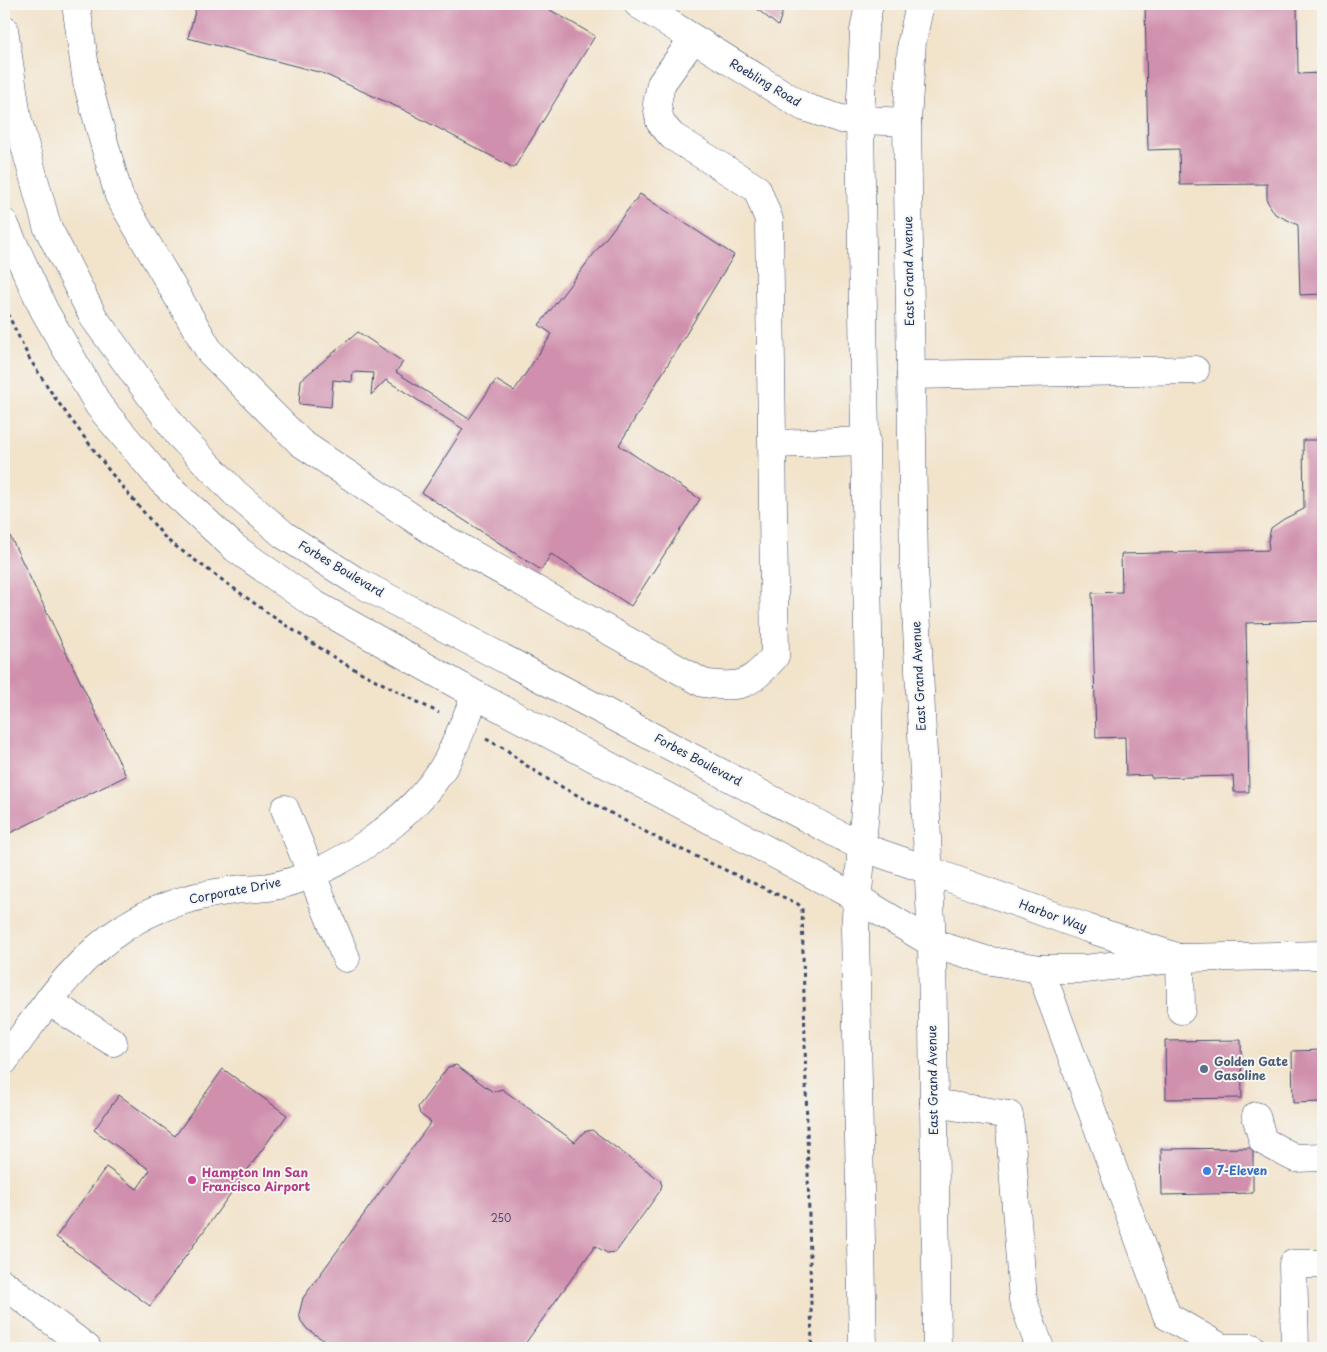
<svg xmlns="http://www.w3.org/2000/svg" width="1327" height="1352" font-family="'Playpen Sans',sans-serif">
<style>
.building{fill:#d090ad}
.lines{fill:none;stroke-linecap:round;stroke-linejoin:round}
.minor-casing{stroke:#3b4a6e;stroke-width:29}
.major-casing{stroke:#3b4a6e;stroke-width:29}
.path{stroke:#3b4a6e;stroke-width:3;stroke-dasharray:4 4;stroke-linecap:butt}
.minor{stroke:#fff;stroke-width:28}
.major{stroke:#fff;stroke-width:28}
.service-dot{fill:#5c6f8a;stroke:#f6f6f2;stroke-width:2}
.shop-dot{fill:#3f7fe0;stroke:#f6f6f2;stroke-width:2}
.hotel-dot{fill:#d1479c;stroke:#f6f6f2;stroke-width:2}
.labels{text-anchor:middle;stroke-width:4;stroke-linejoin:round;paint-order:stroke}
.number-label{font-size:10px;fill:#484772}
.street-label{font-size:12px;fill:#1b2f5e;stroke:#f6f6f2}
.service-label{font-size:12px;font-weight:bold;fill:#4e5e75;stroke:#f6f6f2;text-anchor:start}
.shop-label{font-size:12px;font-weight:bold;fill:#366cbe;stroke:#f6f6f2;text-anchor:start}
.hotel-label{font-size:12px;font-weight:bold;fill:#b23c85;stroke:#f6f6f2;text-anchor:start}
</style>
<rect width="100%" height="100%" fill="#f6f6f2"/>
<filter id="ink" filterUnits="userSpaceOnUse"><feTurbulence type="fractalNoise" baseFrequency=".02" numOctaves="2"/><feDisplacementMap in="SourceGraphic" scale="10" xChannelSelector="R" yChannelSelector="G"/><feConvolveMatrix kernelMatrix="1 2 1 2 8 2 1 2 1" color-interpolation-filters="sRGB"/></filter>
<filter id="wash" filterUnits="userSpaceOnUse"><feTurbulence type="fractalNoise" baseFrequency=".0096" numOctaves="4" result="noise"/><feDisplacementMap in="SourceGraphic" scale="20" xChannelSelector="R" yChannelSelector="G"/><feGaussianBlur stdDeviation="1.12" result="paint"/><feColorMatrix in="noise" values="0 0 0 0 0 0 0 0 0 0 0 0 0 0 0 0 0 1.4 0 .05"/><feComposite in="paint" operator="in"/></filter>
<g filter="url(#wash)">
<rect width="100%" height="100%" fill="#f2e3cb"/>
<g id="blocks">
<g class="building">
<path d="M197,4h343l55,32 -81,132 -110,-58 -82,-37 -134,-35z"/>
<path d="M751,4h34l-7,22z"/>
<path d="M1145,4h152l1,70 25,-1v221l-23,1 -2,-70 -23,-11 -8,-13v-17l-87,1 -1,-36 -31,1z"/>
<path d="M640,194l94,61 -115,190 81,54 -69,107 -80,-52 -10,16 -119,-77 41,-64 -77,-49 -15,15 2,-22 -20,-1 -1,10 -19,-2 -2,27 -32,-3 2,-24 57,-48 45,30 -7,10 73,47 27,-39 18,11 38,-57 -13,-9z"/>
<path d="M1303,440h20v181l-77,2 3,169h-15l-1,-16 -82,2v-3l-25,1 -1,-39 -29,1 -4,-145 30,-1 -1,-38 148,-4 -1,-9 3,-13 13,-9 20,-10z"/>
<path d="M10,536l116,240 -122,60v-297z"/>
<path d="M1241,1040l1,58 -76,1 -1,-58z"/>
<path d="M1323,1050v52l-30,1 -1,-52z"/>
<path d="M456,1065l37,27 9,-3 73,53 9,-10 8,-2 68,50 2,5 -2,6 -44,61 -9,1 -12,-7 -73,102h-187l-28,-19 -6,-8 -2,-7 4,-16 128,-176 -11,-8 -2,-7 30,-40z"/>
<path d="M223,1069l64,46 -137,191 -94,-69 50,-70 31,22 13,-19 -56,-40 25,-35 56,41z"/>
<path d="M1253,1148v45l-91,2 -1,-46z"/>
</g>
</g>
</g>
<g filter="url(#ink)">
<use href="#blocks" fill-opacity="0" stroke="#3b4a6e" stroke-width="1"/>
<g class="lines">
<g class="minor-casing">
<g id="minor">
<path d="M76,4l11,78 32,114 91,156 91,91 140,94 262,146c39,6 47,2 72,-27l-6,-436 -12,-31 -85,-53 -12,-14 -3,-18 4,-20 32,-45"/>
<path d="M638,4l166,103 37,12 66,3"/>
<path d="M911,375l284,-5"/>
<path d="M774,444l92,-3"/>
<path d="M285,809l61,149"/>
<path d="M928,870l159,58 84,27"/>
<path d="M932,943l54,17 54,9h45l95,-11 143,-3"/>
<path d="M1180,958l1,52"/>
<path d="M1040,969l127,347 55,32h30"/>
<path d="M48,1001l65,41"/>
<path d="M4,1061c36,-48 69,-101 121,-134 30,-20 67,-31 103,-36 13,-3 27,-2 41,-4 64,-11 147,-69 178,-126 11,-21 19,-44 29,-66"/>
<path d="M934,1103l75,12 14,185 17,48"/>
<path d="M1256,1116l7,25 32,17 28,-1"/>
<path d="M1295,1348l-2,-84h30"/>
</g>
</g>
<g class="major-casing">
<g id="major">
<path d="M920,4l-8,37 -5,81 7,443 18,378 5,405"/>
<path d="M4,29l13,88 30,109 47,92 85,117 57,59 48,41 72,46 506,266 66,23"/>
<path d="M4,223l40,87 55,96 63,75 73,67 79,56 162,91 381,203 75,45"/>
<path d="M4,1284l83,64"/>
<path d="M863,1348l-8,-420 11,-130 3,-105 -9,-572 4,-90 5,-27"/>
</g>
</g>
<g class="path">
<path d="M4,306l25,52 26,40 56,75 56,67 105,76 69,46 98,51"/>
<path d="M486,739l21,11 14,12 28,18 110,59 139,65 4,5 10,439"/>
</g>
<use href="#minor" class="minor"/>
<use href="#major" class="major"/>
</g>
</g>
<circle class="service-dot" cx="1204" cy="1069" r="5"/>
<circle class="shop-dot" cx="1207" cy="1171" r="5"/>
<circle class="hotel-dot" cx="192" cy="1180" r="5"/>
<g class="labels">
<g class="number-label">
<text x="501" y="1222">250</text>
</g>
<g class="street-label">
<text transform="translate(765 83) rotate(31)" y="4">Roebling Road</text>
<text transform="translate(909 271) rotate(-91)" y="4">East Grand Avenue</text>
<text transform="translate(341 569) rotate(31)" y="4">Forbes Boulevard</text>
<text transform="translate(919 676) rotate(-93)" y="4">East Grand Avenue</text>
<text transform="translate(698 760) rotate(28)" y="4">Forbes Boulevard</text>
<text transform="translate(235 891) rotate(-11)" y="4">Corporate Drive</text>
<text transform="translate(1053 916) rotate(20)" y="4">Harbor Way</text>
<text transform="translate(933 1080) rotate(-91)" y="4">East Grand Avenue</text>
</g>
<g class="service-label">
<text x="1214" y="1066">Golden Gate<tspan x="1214" dy="14">Gasoline</tspan></text>
</g>
<g class="shop-label">
<text x="1217" y="1175">7-Eleven</text>
</g>
<g class="hotel-label">
<text x="202" y="1177">Hampton Inn San<tspan x="202" dy="14">Francisco Airport</tspan></text>
</g>
</g>
<rect width="1327" height="1352" fill="none" stroke="#f6f6f2" stroke-width="20"/>
</svg>
